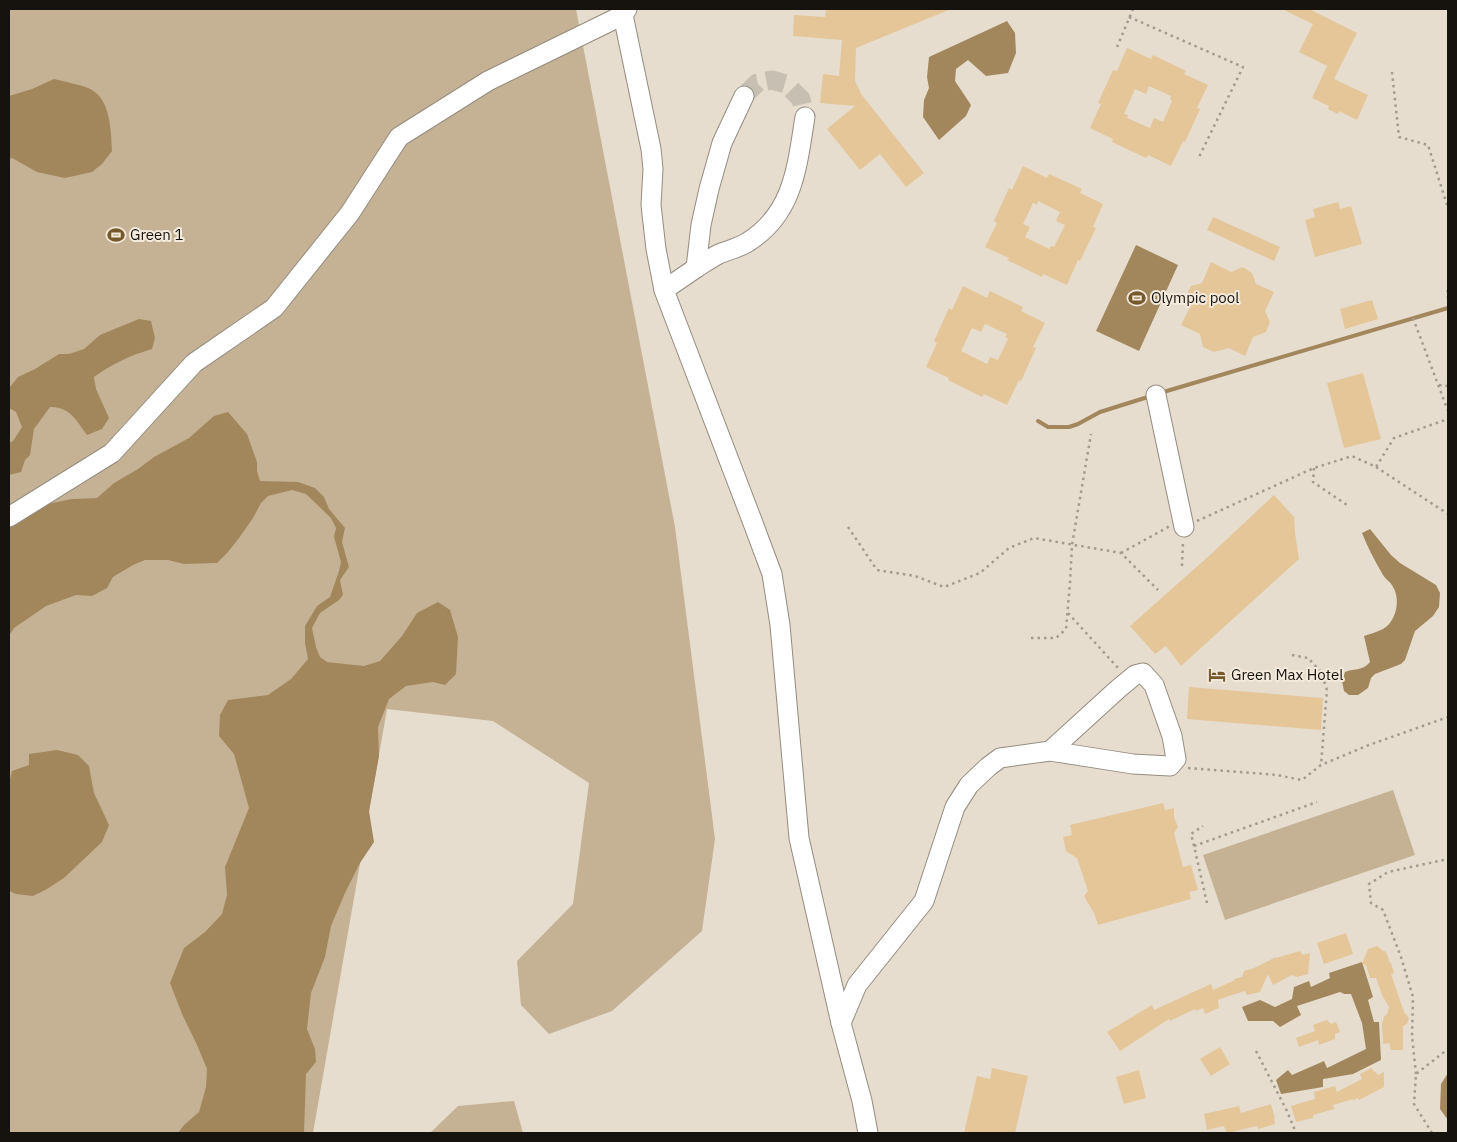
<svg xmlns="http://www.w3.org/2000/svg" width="1457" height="1142" font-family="'IBM Plex Sans',sans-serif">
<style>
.green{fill:#c5b294}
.water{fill:#a3875c}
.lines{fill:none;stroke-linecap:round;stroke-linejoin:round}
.stream{stroke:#a3875c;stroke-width:4}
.building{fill:#e4c698;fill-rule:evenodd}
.minor-tunnel{stroke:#c7bfb2;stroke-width:19;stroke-dasharray:19 9;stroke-linecap:butt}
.minor-casing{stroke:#948c7f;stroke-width:21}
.path{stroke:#a29b90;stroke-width:2.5;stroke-dasharray:2.5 4;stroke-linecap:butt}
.minor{stroke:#fff;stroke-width:19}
.labels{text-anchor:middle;stroke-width:4;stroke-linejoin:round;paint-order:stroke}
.poi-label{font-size:15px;fill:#16130e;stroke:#f4eadc;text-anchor:start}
</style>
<rect width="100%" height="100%" fill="#e6ddcf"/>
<g class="green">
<path d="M9,9h567l99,518 40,312 -13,92 -90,80 -63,23 -28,-29 -4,-44 56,-57 16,-121 -96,-62 -106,-12 -74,424h-304z"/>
<path d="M1393,790l22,65 -190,65 -22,-65z"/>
<path d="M514,1101l9,32h-93l28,-27z"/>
</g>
<g class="water">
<path d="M1007,21l8,12 1,20 -8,20 -22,3 -18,-16 -12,9 -1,12 16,24 -5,11 -27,24 -16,-23 1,-17 5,-12 -2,-11 2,-20z"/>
<path d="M54,79c11,3 24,5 34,9 23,9 23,43 24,63l-10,13 -10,8 -27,6 -28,-6 -25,-14 -3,1v-63l23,-7z"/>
<path d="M1136,245l42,20 -39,86 -43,-20z"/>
<path d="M139,319l12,2 4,17 -3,11c-21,6 -40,15 -58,28l2,12 13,29 -7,11 -15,6c-10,-14 -18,-29 -37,-28l-16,22 -4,26 -5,5 -4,12 -12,3v-32l4,-2 9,-14 -6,-15 -7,-4v-20l9,-11 17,-8 24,-15h10l15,-5 16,-14z"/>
<path d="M228,412l19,22 10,28v9l3,10 38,1 17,6 9,9 5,12 16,19 -3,14 7,25 -9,13 3,15 -4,5 -19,13 -8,15 4,19 4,10 7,5 37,4 16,-5 22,-25 15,-23 21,-11 12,8 8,27 -2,37 -11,11 -12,-3 -27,4 -17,13 -11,28 1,29 -10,55 5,31 -14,21 -15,30 -14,33 -6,31 -14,36 -4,36 8,20 1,13 -10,12 -2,59h-126l6,-8 15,-13 7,-25 1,-18 -10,-24 -15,-31 -12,-31 14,-35 21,-16 17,-18 5,-19 -2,-28 24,-59 -15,-54 -15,-18 1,-21 8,-15 40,-5 23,-16 17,-20 -3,-16v-17l12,-20 13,-9 9,-26 2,-9 -7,-25 2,-9 -5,-10 -25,-24 -14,-4 -24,6 -7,7 -8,15 -14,20 -11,14 -11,11 -33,1 -16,-4h-23l-12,5 -20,12 -6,11 -15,8 -16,-1 -30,11 -32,22 -5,8v-114l39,-18 24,-5 25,-1 17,-15 24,-14 16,-12 35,-19 25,-22z"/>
<path d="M1370,529l21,26 9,8 36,22 4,8 -1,14 -6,9 -18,15 -10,29 -4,4 -26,10 -4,4 -3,10 -10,7h-9l-5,-4 -2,-10 3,-9c10,-4 18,-1 25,-10l-6,-26c6,-2 13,-4 19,-7 13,-7 18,-29 10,-42 -2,-5 -7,-7 -10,-12 -8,-14 -15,-27 -21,-42z"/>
<path d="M57,750l21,5 11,11 5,27 15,32 -7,17 -38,36 -17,11 -14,7 -17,-2 -7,-3v-107l3,-13 17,-6v-11z"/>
<path d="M1362,962l11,35 -5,3 6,22h5l2,38 -28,14 -30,5v8l-42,7 -5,-14 12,-10 4,5 32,-14 3,7 39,-19 -4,-26 -11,-29h-7l-4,-2 -43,14 4,9 -21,12 -7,-6h-25l-6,-14 18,-7 15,7 17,-8 2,-12 15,-6 2,6 19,-9 -1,-5z"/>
<path d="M1448,1073v47l-8,-11 1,-25z"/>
</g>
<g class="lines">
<g class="stream">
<path d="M1160,393l288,-85"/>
<path d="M1038,421l10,6h21l9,-3 22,-12 51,-16"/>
</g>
</g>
<g class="building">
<path d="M826,9h125l-95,39 -1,33 6,13 63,79 -18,14 -26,-33 -20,16 -33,-41 28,-23 -35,-3 3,-29 16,2 3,-36 -49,-4 1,-21 31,2z"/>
<path d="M1282,9h27l48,24 -23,46 34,16 -11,25 -18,-9 -1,3 -10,-5 1,-3 -17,-8 15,-32 -28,-14 14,-28z"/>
<path d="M1127,48l24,11 2,-4 33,16 -2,3 24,11 -11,23 3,1 -15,33 -2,-1 -12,25 -23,-11 -2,3 -34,-16 1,-3 -23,-11 11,-24 -3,-1 15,-33 4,1zM1149,86l22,10 -1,4 2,1 -9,21 -9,-4 -4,10 -23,-10 1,-3 -4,-1 11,-25 11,5z"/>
<path d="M1023,166l24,12 2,-4 33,15 -2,4 23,11 -10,23 3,1 -16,33 -2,-1 -11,25 -24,-11 -1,3 -35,-17 2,-2 -24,-11 12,-24 -3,-2 15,-33 3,2zM1038,201l22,11 -4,9 9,4 -11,22 -3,-1 -2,3 -24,-12 5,-10 -7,-3 10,-21 4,2z"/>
<path d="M1338,202l2,7 11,-3 11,38 -47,13 -10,-37 10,-3 -2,-8z"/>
<path d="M1213,217l67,30 -6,14 -67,-31z"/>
<path d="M1211,262l20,10 12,-5 9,6 4,11 18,8 -9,19 5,11 -4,10 -13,5 -8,19 -16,-8 -15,4 -11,-5 -3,-13 -19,-9 9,-18 -4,-11 5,-10 11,-3z"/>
<path d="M963,286l24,12 3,-7 33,16 -2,4 24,12 -12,24 3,1 -15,33 -2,-1 -12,25 -23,-11 -2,3 -34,-17 1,-2 -23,-11 11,-24 -3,-2 15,-33 3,2zM985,324l22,10 -2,3 3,2 -10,21 -8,-3 -3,7 -26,-13 11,-23 9,4z"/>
<path d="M1372,300l6,19 -33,10 -5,-20z"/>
<path d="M1363,373l18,66 -37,9 -17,-65z"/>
<path d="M1274,495l20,22 1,16 4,26 -118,107 -15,-20 -11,8 -25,-28 80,-71z"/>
<path d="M1189,687l134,11 -2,32 -134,-11z"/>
<path d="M1163,803l2,7 9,-2v9l4,10 -4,6 9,34 8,-2 7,25 -9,2 2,7 -93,26 -4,-12 -10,-17 4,-5 -11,-33 -11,-7 -3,-14 9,-2 -2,-10z"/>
<path d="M1346,933l7,21 -29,10 -7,-21z"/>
<path d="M1377,946l5,4 4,2 4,11h1l3,10 -3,1 13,38 5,6 -2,6 -4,2v24h-12l-2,-7 -6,1 -1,-20 2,-7 3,-3 2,-7 -7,-12 -6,-17h-6l-4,-13 -4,-1 6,-15z"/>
<path d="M1300,951l3,4 7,-2 -2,21 -11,3 -5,-2 -19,10 -5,-11 -8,18 -13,3 -2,-4 -16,5 -11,4 1,8 -14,6 -2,-6 -7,3 -1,-2 -25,12 -1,-2 -49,32 -13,-19 45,-27 2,5 57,-26 2,6 22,-10 -1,-1 8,-2 2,-6 10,-3 22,-11v1z"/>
<path d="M1327,1020l4,4 5,-2 4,10 -5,2v5l-16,6 -1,-5 -19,7 -3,-9 19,-7 -2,-6z"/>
<path d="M1220,1047l10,17 -19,12 -11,-17z"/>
<path d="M992,1068l36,8 -13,57h-51l13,-57 13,3z"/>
<path d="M1371,1068l7,7 6,-3v15l-25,13 -2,-2 -4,3v-2l-20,6 1,4 -21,6v3l-17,4 -5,-16 24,-7 -1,-7 21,-6 2,6 25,-13 -2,-5z"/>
<path d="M1139,1070l7,28 -22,6 -8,-27z"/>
<path d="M1271,1104l4,15h-1l1,5 -17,5 -1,-3 -30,7 -3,-7 -17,4 -3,-16 35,-8 2,7z"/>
</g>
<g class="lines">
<path class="minor-tunnel" d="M744,96l13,-13 15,-3 14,4 15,15 4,18"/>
<g class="minor-casing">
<g id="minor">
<path d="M623,15l28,134 2,20 -2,36 5,44 8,41 89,233 19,51 8,51 19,213 42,185 21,78 6,32"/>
<path d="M744,96l-22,47 -13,46 -8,36 -5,43c8,-5 15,-10 23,-14 9,-4 20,-6 29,-12 46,-29 49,-76 57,-125"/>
<path d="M664,290l32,-22"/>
<path d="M1156,395l28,132"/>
<path d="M9,517l103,-64 82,-90 80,-55 76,-95 49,-76 89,-56 135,-66 4,-6"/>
<path d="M841,1023l16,-38 67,-84 31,-94 14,-22 19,-18 12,-9 50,-7 83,13 37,2 6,-7 -4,-23 -18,-51 -11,-12 -8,2 -17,14 -68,62"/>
</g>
</g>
<g class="path">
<path d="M1129,17l114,50 -44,90"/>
<path d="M1117,47l16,-38"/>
<path d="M1392,72l7,65 29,8 20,63"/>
<path d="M1448,290l-1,3 1,5"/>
<path d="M1413,318l35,93"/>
<path d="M1439,385l9,1"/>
<path d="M1376,467l72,47"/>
<path d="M1314,468l-1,14 34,23"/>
<path d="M1197,521l117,-53 38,-12 24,11 18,-29 54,-19"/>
<path d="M848,527l29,43 38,6 29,11 36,-14 29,-25 25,-10 87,15 37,37"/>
<path d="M1121,553l49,-27"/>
<path d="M1182,566l1,-24"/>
<path d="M1068,613l51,56"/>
<path d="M1031,638h25l10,-9 4,-46 2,-38 19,-111"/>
<path d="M1292,655l16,3 13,14 6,18 -6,75"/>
<path d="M1188,768l89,7 25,5 19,-15 48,-20 79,-28"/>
<path d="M1194,846l-3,-12 12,-8"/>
<path d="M1207,903l-13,-57 123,-44"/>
<path d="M1256,1051l31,60 9,22"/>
<path d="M1416,1074l-4,-38 1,-39 -12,-40 -18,-47 -12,-7 -2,-19 19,-12 60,-13"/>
<path d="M1432,1133l-18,-29 2,-30 32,-25"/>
</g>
<use href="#minor" class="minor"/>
</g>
<defs>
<g id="stadium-bare" transform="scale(1.35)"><path d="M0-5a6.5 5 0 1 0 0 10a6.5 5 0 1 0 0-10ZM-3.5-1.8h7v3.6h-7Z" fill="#75592c" stroke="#f4eadc" stroke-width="2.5" paint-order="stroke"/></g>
<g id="hotel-bare" transform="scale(1.35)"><path d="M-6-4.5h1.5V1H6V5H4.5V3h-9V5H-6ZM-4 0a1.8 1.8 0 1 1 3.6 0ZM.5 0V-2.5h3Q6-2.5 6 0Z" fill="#75592c" stroke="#f4eadc" stroke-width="2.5" paint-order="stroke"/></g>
</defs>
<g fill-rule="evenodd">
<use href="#stadium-bare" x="116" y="235"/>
<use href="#stadium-bare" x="1137" y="298"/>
<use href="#hotel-bare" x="1217" y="675"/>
</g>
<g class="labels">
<g class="poi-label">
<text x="130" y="240">Green 1</text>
<text x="1151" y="303">Olympic pool</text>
<text x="1231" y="680">Green Max Hotel</text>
</g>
</g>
<rect width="1457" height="1142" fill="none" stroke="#16130e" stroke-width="20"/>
</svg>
